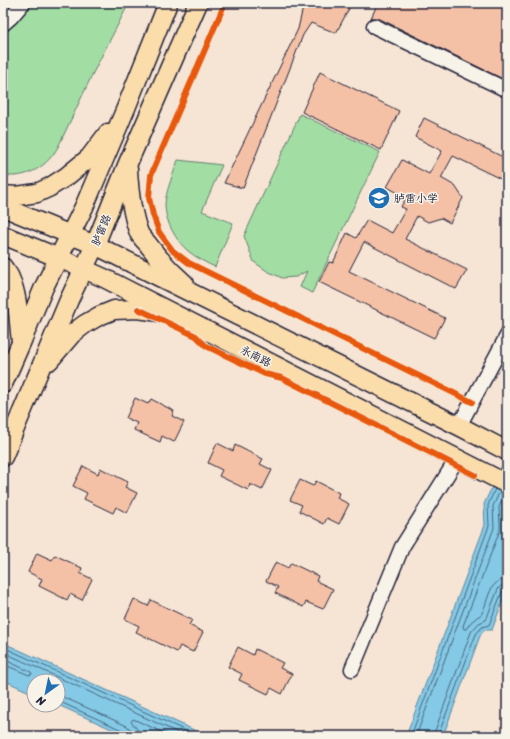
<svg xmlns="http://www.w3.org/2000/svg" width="510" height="739" font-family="Sriracha,'LXGW WenKai TC',sans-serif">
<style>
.green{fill:#a2dda3;stroke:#62806f}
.water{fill:#84c9e5;stroke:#5d86a1}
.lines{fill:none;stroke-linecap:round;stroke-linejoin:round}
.shore{stroke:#49657f;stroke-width:1}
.building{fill:#f5c1a6;stroke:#22223b}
.minor-casing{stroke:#22223b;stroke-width:17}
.major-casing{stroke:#22223b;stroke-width:21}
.minor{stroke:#f7f3e8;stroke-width:14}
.major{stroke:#fbdcab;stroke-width:18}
.cycleway-casing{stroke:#f7f3e8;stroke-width:8}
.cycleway{stroke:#e8590c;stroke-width:6}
.labels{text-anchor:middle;stroke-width:3;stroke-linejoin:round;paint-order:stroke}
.poi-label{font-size:11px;fill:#22223b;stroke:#f7f3e8;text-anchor:start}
.street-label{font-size:11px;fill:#22223b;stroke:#f7f3e8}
</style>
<rect width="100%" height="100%" fill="#f6e4d4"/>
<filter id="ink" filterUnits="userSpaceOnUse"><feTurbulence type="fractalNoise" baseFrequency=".025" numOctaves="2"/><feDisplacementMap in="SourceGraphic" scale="8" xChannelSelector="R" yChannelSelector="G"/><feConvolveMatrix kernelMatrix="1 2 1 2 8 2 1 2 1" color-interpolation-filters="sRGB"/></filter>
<g filter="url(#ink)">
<g class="green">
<path d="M29,3h100l-36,70 -35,74c-2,3 -4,7 -7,10 -11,14 -31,22 -48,18v-143c12,-6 19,-19 26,-29z"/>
<path d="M300,114l80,38 -68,141 -12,-6 7,-16 -11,6 -14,1 -15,-7 -13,-9 -10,-26z"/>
<path d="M178,160l44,5 -20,46 31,12 -18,44c-9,-4 -18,-9 -27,-16 -12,-10 -23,-30 -23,-46 0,-12 9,-33 13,-45z"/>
</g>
<g class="water">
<path d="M507,455v134l-15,41h-8l-4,6 -37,100h-37l79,-211 -1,-21z"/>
<path d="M3,642l3,2 201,92h-80l-69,-31v-24h-24v13l-31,-14z"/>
</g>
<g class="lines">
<g class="shore">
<path d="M505,494l-6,13 1,17v6l-37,96 1,3h2c3,-4 5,-8 9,-10 2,-3 6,-3 7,-6 7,-13 6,-33 25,-34"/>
<path d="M3,647l194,89"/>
<path d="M3,652l182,84"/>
<path d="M3,659l28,13 1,2 -3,1 -19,-8 -7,-1"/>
<path d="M58,696l5,1 64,29 4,4 1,6"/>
<path d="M58,701l66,30 3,2v3"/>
<path d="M138,736l-1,-7 -6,-7 2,-3 38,17"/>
<path d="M411,736l78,-210 -1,-21 7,-16"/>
<path d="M416,736l78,-208 -1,-22 7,-15"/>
<path d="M434,736l1,-5 36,-99 8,-9 7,-3 12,-31 3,-3 6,-1"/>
<path d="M439,736v-3l37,-99 6,-7 7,-2 13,-33 2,-2h3"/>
</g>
</g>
<g class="building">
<path d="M304,3h48l-16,30 -25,-10 -8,12 -60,153 -19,-5 74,-154z"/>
<path d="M378,3h129v78l-129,-63h-7z"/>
<path d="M320,72l79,39 -18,39 -79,-38z"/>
<path d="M424,118l83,41v23l-54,-26 -12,22 14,8 8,12 -13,25 -9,-5 -13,4 -11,-6 -12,23 62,31 -11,19 -92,-47 -15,29 96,47 -11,20 -115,-56 10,-20 4,1 14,-30 9,5 11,-18 25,13 14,-24 -5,-2 5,-10 -19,-10 15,-27 27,14 13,-23 -27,-14z"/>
<path d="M135,398l13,6 3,-5 23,12 -2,5 12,6 -10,20 -12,-6 -2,6 -26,-12 3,-7 -11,-5z"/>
<path d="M217,443l16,8 2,-6 28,14 -3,5 12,6 -10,20 -12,-6 -2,6 -29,-14 3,-6 -14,-7z"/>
<path d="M83,466l15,8 2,-6 28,14 -3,5 12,6 -10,20 -11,-6 -3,6 -29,-14 3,-6 -14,-7z"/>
<path d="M300,480l13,6 3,-5 23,12 -2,5 12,6 -10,20 -12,-6 -3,6 -25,-13 3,-6 -12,-5z"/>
<path d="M37,553l15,7 3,-5 27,13 -2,5 12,6 -10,21 -12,-6 -3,6 -28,-14 3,-7 -14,-7z"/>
<path d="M276,562l12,6 3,-5 27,13 -2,5 17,8 -10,20 -17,-7 -3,5 -28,-14 3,-6 -12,-6z"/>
<path d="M134,599l14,7 3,-6 41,20 -3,5 14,7 -10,20 -13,-6 -3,6 -41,-20 3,-6 -14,-7z"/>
<path d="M238,647l15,8 2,-6 28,14 -3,5 12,6 -10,20 -11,-6 -3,6 -29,-14 3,-6 -14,-7z"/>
</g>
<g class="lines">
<g class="minor-casing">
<g id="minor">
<path d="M3,24l8,-7 12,-14"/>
<path d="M374,26l133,64"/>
<path d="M459,426l48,-90"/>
<path d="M352,669l50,-122 55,-88"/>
</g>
</g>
<g class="major-casing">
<g id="major">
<path d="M128,169c1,22 3,43 11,64 2,4 5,7 8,10 11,15 24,29 38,41"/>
<path d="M3,195l14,1 20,-3 13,-6 17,-11 22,-18 19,-25"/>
<path d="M3,207l92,38 364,181 48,25"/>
<path d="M3,235l56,23 45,20 403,206"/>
<path d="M3,267c2,4 6,7 7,11 9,20 8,42 11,63"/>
<path d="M49,361l23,-27 13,-10 14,-8 15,-6 24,-1 21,3"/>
<path d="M3,384l18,-41 23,-56 40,-80 42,-99 42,-105"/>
<path d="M3,457l66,-157 26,-55 33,-82 70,-160"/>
</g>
</g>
<use href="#minor" class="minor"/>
<use href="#major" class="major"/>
<g class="cycleway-casing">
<g id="cycleway">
<path d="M225,3l-74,172 -2,23 4,17 6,17 14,19 16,12 283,139"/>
<path d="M138,309l58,27 10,10 59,28 17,4 193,97"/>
</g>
</g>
<use href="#cycleway" class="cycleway"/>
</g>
</g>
<defs>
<g id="school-disc" transform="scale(1.15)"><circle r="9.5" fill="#1f6fb2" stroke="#f7f3e8"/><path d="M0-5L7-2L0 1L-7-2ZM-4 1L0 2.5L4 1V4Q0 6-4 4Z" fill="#fff"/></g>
</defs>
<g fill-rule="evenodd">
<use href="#school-disc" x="379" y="198"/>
</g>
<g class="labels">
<g class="poi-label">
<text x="394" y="202">胪雷小学</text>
</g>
<g class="street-label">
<text transform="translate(101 230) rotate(-67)" y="4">胪雷路</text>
<text transform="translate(256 356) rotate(27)" y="4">永南路</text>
</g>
</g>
<rect width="510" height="739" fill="none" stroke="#f7f3e8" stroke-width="16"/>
<rect x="8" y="8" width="494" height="723" fill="none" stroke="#22223b" stroke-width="1.5" filter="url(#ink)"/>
<g transform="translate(46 693) rotate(213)"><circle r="19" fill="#f7f3e8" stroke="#a29fa3"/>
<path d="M0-3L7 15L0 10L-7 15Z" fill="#1f6fb2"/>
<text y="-6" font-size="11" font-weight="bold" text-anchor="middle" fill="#22223b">N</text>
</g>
</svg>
